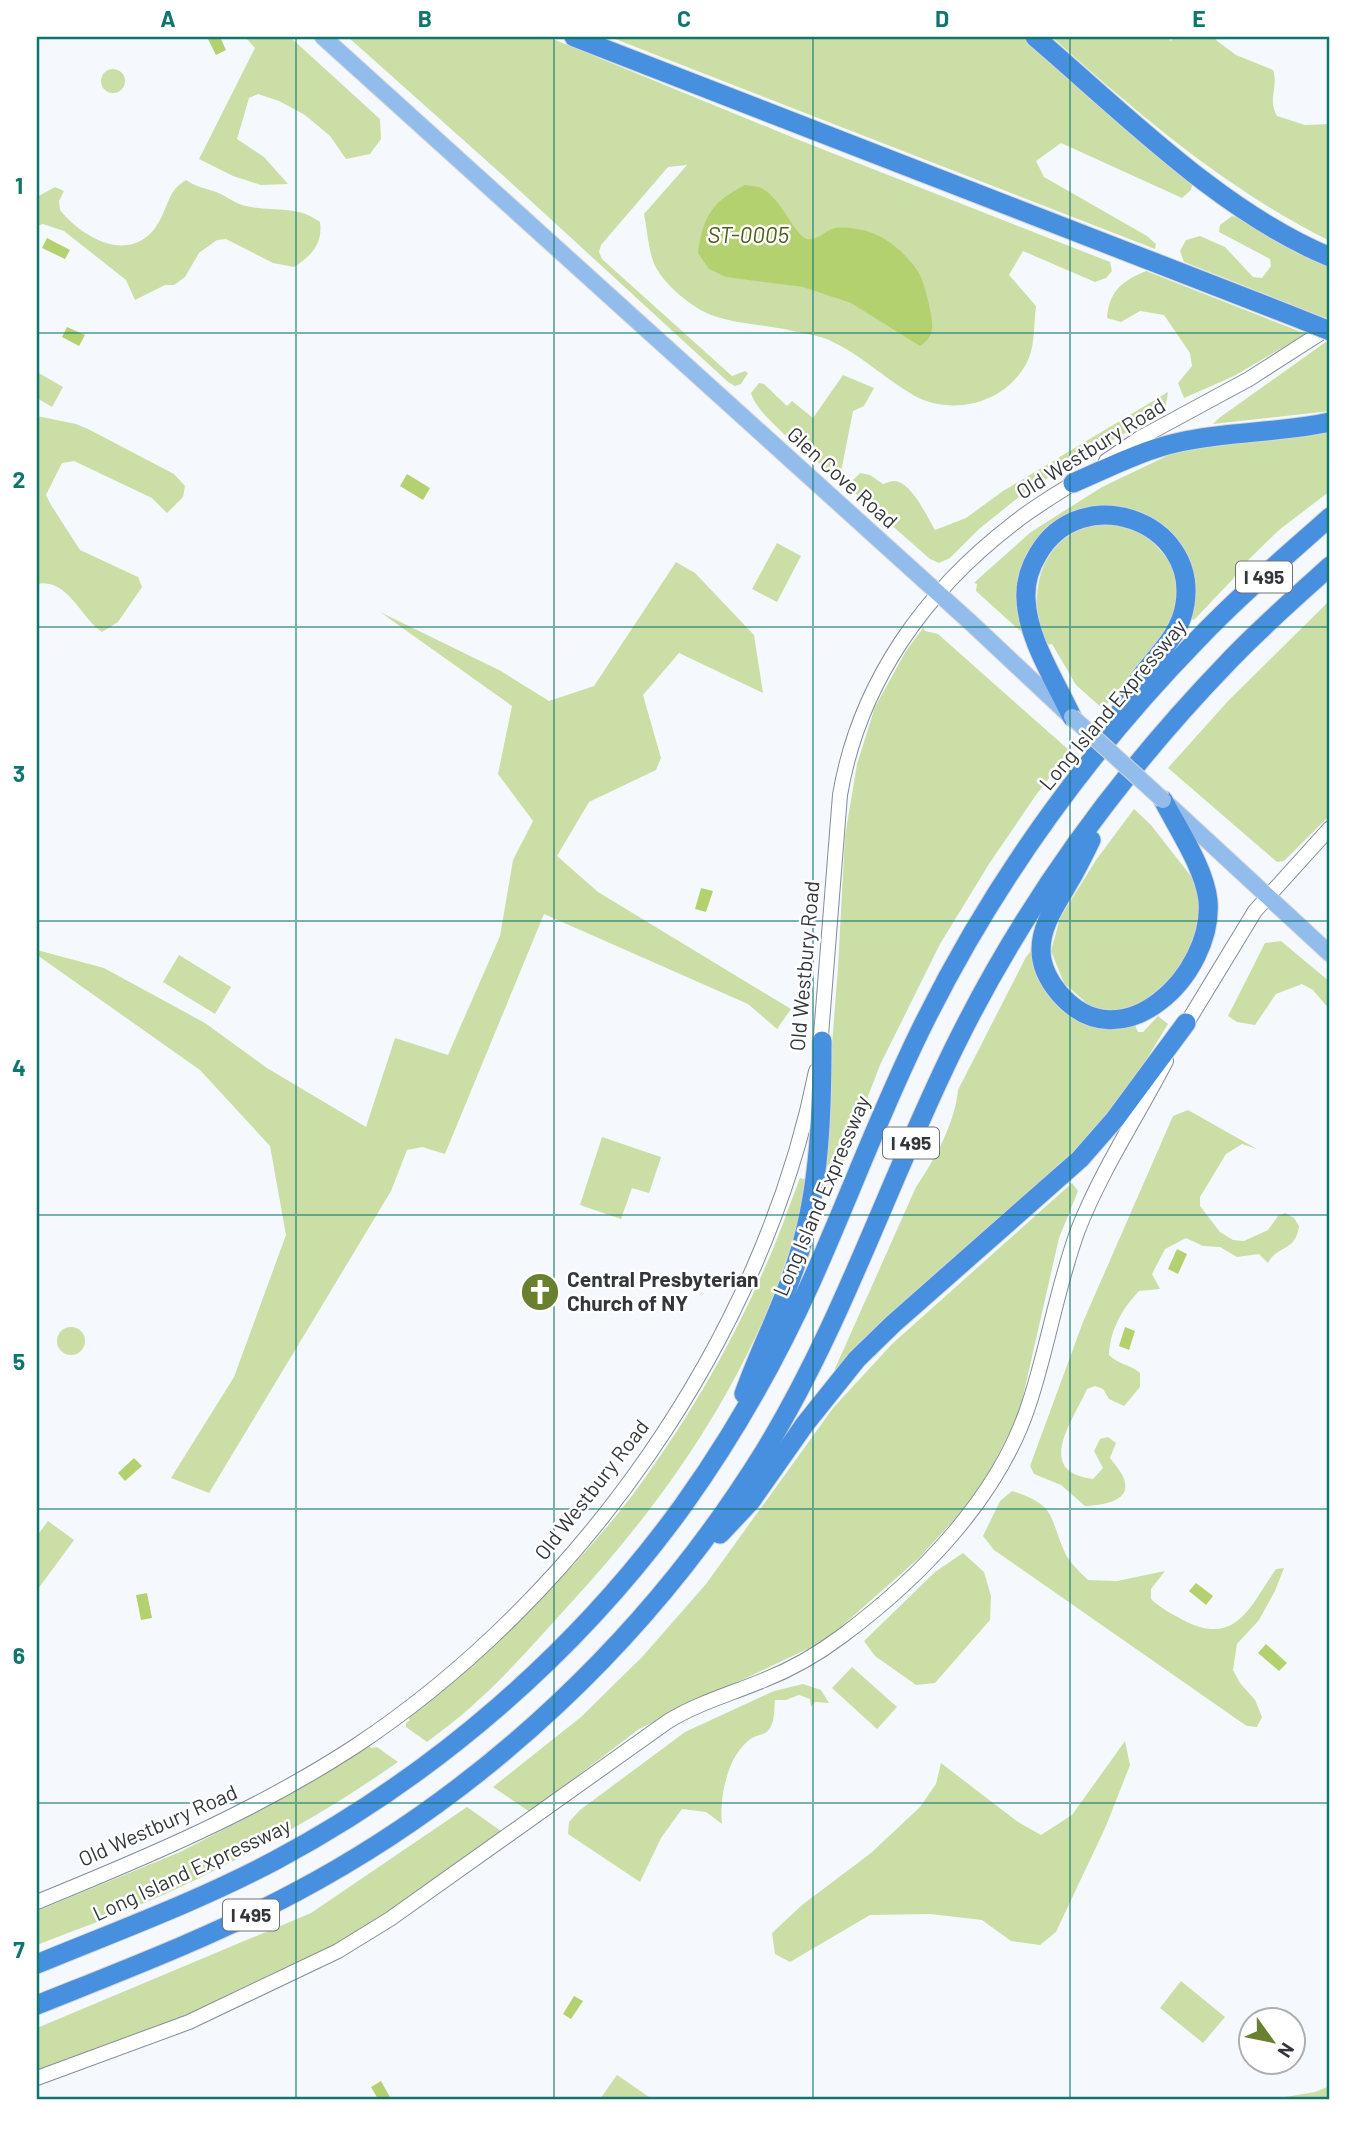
<svg xmlns="http://www.w3.org/2000/svg" width="1367" height="2136" font-family="Barlow,sans-serif">
<style>
.green{fill:#cbdea5}
.water{fill:#b4d170}
.lines{fill:none;stroke-linecap:round;stroke-linejoin:round}
.secondary-casing{stroke:#848d98;stroke-width:16}
.primary-casing{stroke:#d6d7d8;stroke-width:18}
.highway-casing{stroke:#d6d7d8;stroke-width:21}
.secondary{stroke:#fff;stroke-width:14}
.primary{stroke:#91bcec;stroke-width:16}
.highway{stroke:#478fdf;stroke-width:19}
.primary-bridge-casing{stroke:#d6d7d8;stroke-width:18;stroke-linecap:butt}
.highway-bridge-casing{stroke:#d6d7d8;stroke-width:21;stroke-linecap:butt}
.primary-bridge{stroke:#91bcec;stroke-width:16}
.highway-bridge{stroke:#478fdf;stroke-width:19}
.grid{fill:none;stroke:#0f766e;stroke-width:2;stroke-opacity:0.55}
.labels{text-anchor:middle;stroke-width:5;stroke-linejoin:round;paint-order:stroke}
.shield{fill:#fff;stroke:#707376;stroke-width:2}
.shield-label{font-size:19px;font-weight:bold;fill:#33373c}
.street-label{font-size:21px;fill:#33373c;stroke:#fff}
.poi-label{font-size:21px;font-weight:bold;fill:#33373c;stroke:#fff;text-anchor:start}
.water-label{font-size:23px;font-style:italic;fill:#4c5e1a;stroke:#fff}
.neatline{fill:none;stroke:#0f766e;stroke-width:2.5}
.grid-label{font-size:23px;text-anchor:middle;font-weight:bold;fill:#0f766e}
</style>
<rect width="100%" height="100%" fill="#f5f9fe"/>
<g class="green">
<path d="M245,37h45l90,82 1,20 -11,15 -24,5 -16,-23 -25,-21 -26,-14 -21,-7 -9,4 -12,41 27,18 24,27 -27,1 -28,-9 -34,-17 56,-111z"/>
<path d="M348,37h200l251,103 311,122 2,9 -6,7 -11,4 -72,-31 -14,24 27,31c-2,15 -1,37 -7,52 -19,44 -75,60 -116,37 -29,-17 -53,-41 -84,-55 -11,-5 -25,-6 -36,-9 -25,-6 -56,-7 -79,-15 -21,-7 -53,-33 -61,-55 -5,-15 -6,-32 -9,-47l43,-49 -19,2 -67,78 -2,7 3,7 130,117 13,-5 3,2 -7,11 -6,2 -7,-4 -221,-203z"/>
<path d="M610,37h416l167,144 -2,9 -9,8 -121,-55 -25,18 8,16 103,59 9,8 -1,5z"/>
<path d="M1052,37h115l4,4 2,-4h42l2,4 19,14 37,15c6,16 -6,30 4,46l28,9 25,-1v117c-103,-51 -193,-128 -278,-204z"/>
<circle cx="113" cy="81" r="12"/>
<path d="M186,180c10,7 19,8 30,12 11,4 19,12 30,14 26,6 52,-1 74,16 3,22 -9,34 -26,45l-21,-4 -47,-24 -9,1 -18,13 -14,24 -11,8h-9l-30,15 -9,-20 -62,-49 -21,-7 -6,2v-29l18,-10 9,4 -5,10 1,9c24,30 75,57 100,10 9,-17 9,-30 26,-40z"/>
<path d="M1232,216l11,3 53,34 34,14v49l-3,2 -4,-1 -139,-55 -4,-11 6,-11 14,-4 25,11 28,30 9,1 9,-12 -1,-7 -51,-27 1,-7z"/>
<path d="M1146,271l160,63 -72,42 -50,22 -6,-15 14,-17 -2,-13 -26,-38 -24,-4 -19,11 -14,-4c2,-27 15,-37 39,-47z"/>
<path d="M1330,339v72l-117,13 6,-6z"/>
<path d="M37,372l26,15 -11,20 -15,-9z"/>
<path d="M843,375l31,13 -10,18 -11,5 -11,56 -3,8 -4,1c-22,-18 -77,-58 -84,-83l8,-10 5,1 23,22 5,-5 21,17z"/>
<path d="M1168,392l-3,18 -136,79 -50,40 -29,29 -11,5 -9,-4 -75,-66 -2,-13 7,-7 10,2 13,9c4,-1 7,-3 11,-3 18,1 33,36 41,49l31,-12 37,-27z"/>
<path d="M37,416l39,8 12,5 86,45 11,12 -2,11 -16,16 -15,-15 -78,-37 -12,2 -16,32 5,10 29,45 58,27 4,10 -24,35 -16,10c-21,-14 -35,-55 -65,-48z"/>
<path d="M1330,430v61l-51,39 -42,41 -4,8 -39,41 -4,-2 -7,-65 -60,-43 -84,32 -12,95 -51,-46 1,-7 -3,-1 3,-3 54,-48 71,-45 69,-33 54,-14z"/>
<path d="M1105,522l26,7 20,11 20,23 9,32 -6,27 -71,87 -27,-24 -24,-41 -6,1c-17,-40 -12,-94 33,-115 8,-3 17,-5 26,-8z"/>
<path d="M777,543l24,13 -24,46 -25,-13z"/>
<path d="M676,562l19,11 59,62 9,58 -84,-40 -36,42 18,63 -5,12 -67,32 -32,54 41,36 193,117 -14,20 -29,-25 -204,-90 -99,240 -23,-7 -15,3 -16,41 -182,302 -38,-15 63,-101 52,-142 -16,-89 -70,-76 -163,-115v-5l67,18 101,55 62,45 99,59 29,-89 53,17 52,-119 13,-76 20,-39 -35,-47 14,-68 -132,-94 121,59 48,30 45,-15z"/>
<path d="M1330,600v215l-46,46 -7,1 -109,-94 60,-67z"/>
<path d="M923,628l2,3 13,3 132,117 -34,44 -47,69 -49,80 -60,121 -46,120 -13,-1 17,-216 7,-132 12,-72 18,-57 31,-56z"/>
<path d="M1134,809l17,16 39,50h5l8,30 -7,33 -17,33 -30,32 -30,8 -28,-4 -27,-24 -13,-32 9,-33 36,-58z"/>
<path d="M1281,941l49,41v28l-17,-20 -11,-6 -26,10 -21,31 -18,-3 -9,-6 37,-73z"/>
<path d="M1034,947l7,33 15,23 21,16 25,9 33,-3 3,7h5l15,-16 10,8 -36,59 -66,82 -227,205 -5,1 82,-184c19,-28 39,-64 42,-97l68,-133z"/>
<path d="M179,955l52,32 -16,27 -52,-32z"/>
<path d="M1188,1110l69,39 -15,-5 -16,10 -26,43v9l20,26 13,8 11,1 24,-11 10,-14 7,-3 9,5 5,8c-3,26 -22,19 -31,37l-9,-9 -22,3 -17,-10 -17,-1 -17,-8 -21,11 -13,25 8,15 -21,2c-17,18 -29,39 -30,64 10,10 21,9 31,18v14l-16,19 -15,-7 -6,-10 -8,-3 -8,3c-13,30 -54,83 6,90l10,-11 -9,-17 6,-12 8,-2 8,6 -6,15c5,7 14,16 15,25 4,20 -27,22 -40,23l-24,-21 -27,-11 -4,-8 53,-144 90,-206z"/>
<path d="M602,1137l59,20 -12,36 -17,-5 -11,31 -41,-14z"/>
<path d="M800,1178l8,2c-34,164 -128,305 -240,426 -31,34 -61,69 -96,100 -14,13 -30,24 -45,36l-21,-15v-4l4,-3 -2,-3c85,-70 175,-151 239,-242 45,-63 85,-132 116,-203 14,-30 25,-63 37,-94z"/>
<path d="M1072,1183l6,8 -19,47 -40,176 -41,80 -59,64 -93,82 -187,89 -109,83 -37,-25 88,-70 62,-61 63,-72 127,-176 59,-64z"/>
<circle cx="71" cy="1341" r="14"/>
<path d="M1012,1491c46,15 36,25 54,64 5,9 15,18 22,25l29,1 48,-10 -14,18v10c10,10 23,16 36,23 51,24 64,-18 89,-53l8,-1 -9,23 -16,29 -22,24 -4,26 7,13 15,17 7,17 -5,10 -10,-1 -9,-6 -244,-170 -11,-14 17,-35z"/>
<path d="M48,1521l26,19 -36,49 -1,-53z"/>
<path d="M963,1553l21,19 7,24 -1,24 -55,63 -19,2 -41,-29 -11,-15 71,-69z"/>
<path d="M852,1667l45,40 -20,22 -45,-41z"/>
<path d="M803,1684l18,6 8,13 -14,-1 -4,5 -1,-8 -11,-4 -13,5h-11c-1,9 0,20 -5,28 -5,8 -11,6 -18,10 -25,16 -33,61 -30,86l-16,-12 -24,-3 -21,29 -21,44 -72,-48 1,-12 11,-12 105,-78 89,-41z"/>
<path d="M1125,1741l5,24 -24,61 -50,106 -16,13 -29,-4 -29,-21 -52,-6 -60,1 -80,47 -15,-8 -3,-21 30,-28 69,-52 49,-46 16,-23 5,-21 77,59 23,13 31,-20z"/>
<path d="M369,1745l2,3 6,-1 21,15c-70,49 -145,91 -222,127 -45,21 -93,38 -139,56v-34l143,-59 87,-45z"/>
<path d="M467,1807l34,24 -2,4 -121,87 -49,29 -136,64 -156,58v-45l274,-115z"/>
<path d="M1181,1981l44,36 -22,26 -43,-35z"/>
<path d="M617,2075l35,24h-52z"/>
<path d="M1330,2086v13h-57l42,-7z"/>
</g>
<g class="water">
<path d="M207,37h13l6,13 -10,5z"/>
<path d="M745,185c5,1 12,1 16,3 20,9 33,47 46,51 10,2 17,-7 25,-10 13,-4 35,1 47,7 15,7 35,26 42,41 4,10 13,43 11,52 -1,8 -6,13 -12,17l-69,-43 -48,-16 -77,-10 -17,-8 -11,-16c5,-37 14,-51 47,-68z"/>
<path d="M47,238l23,12 -5,9 -23,-11z"/>
<path d="M67,327l18,8 -6,11 -17,-9z"/>
<path d="M407,474l23,14 -7,12 -23,-14z"/>
<path d="M701,888l12,3 -7,21 -11,-3z"/>
<path d="M1177,1249l10,5 -9,20 -10,-5z"/>
<path d="M1125,1327l10,4 -6,19 -10,-4z"/>
<path d="M134,1458l8,8 -17,15 -7,-8z"/>
<path d="M1196,1583l17,13 -7,9 -17,-14z"/>
<path d="M147,1593l5,25 -11,2 -5,-25z"/>
<path d="M1266,1644l21,19 -8,8 -21,-18z"/>
<path d="M574,1996l9,5 -12,18 -8,-5z"/>
<path d="M381,2081l10,18h-13l-7,-12z"/>
</g>
<g class="lines">
<g class="secondary-casing">
<g id="secondary">
<path d="M1106,461l34,-23 109,-59 81,-52"/>
<path d="M1182,1031l73,-120 75,-83"/>
<path d="M820,1048l20,-253c19,-112 85,-204 174,-272 21,-17 45,-30 67,-45"/>
<path d="M37,1902c110,-45 217,-90 317,-155 226,-149 409,-409 462,-676"/>
<path d="M37,2078l152,-56 149,-71 52,-32 277,-197c30,-19 64,-28 97,-42 28,-11 54,-26 78,-44 78,-58 157,-139 187,-232 19,-57 28,-117 49,-174 23,-59 59,-113 88,-169"/>
</g>
</g>
<g class="primary-casing">
<g id="primary">
<path d="M323,37l646,584 98,92"/>
<path d="M1170,806l160,148"/>
</g>
</g>
<g class="highway-casing">
<g id="highway">
<path d="M574,37l716,278"/>
<path d="M1035,37c89,76 186,175 295,220"/>
<path d="M1073,483c35,-15 69,-33 107,-41 49,-11 101,-9 150,-20"/>
<path d="M1072,717c-16,-35 -45,-79 -46,-118 -1,-16 4,-32 12,-45 43,-74 160,-34 147,50 -4,29 -26,49 -43,71 -8,12 -15,25 -22,37"/>
<path d="M1091,840c-7,14 -14,29 -22,42 -12,22 -28,42 -28,68 0,16 8,31 18,43 62,73 155,-19 149,-92 -3,-32 -30,-72 -45,-101"/>
<path d="M744,1394c17,-48 41,-92 55,-140 21,-69 23,-142 23,-213"/>
<path d="M720,1534l31,-33 54,-77 52,-65 36,-35 187,-165 35,-40 71,-96"/>
<path d="M37,1964c80,-33 162,-63 239,-104 159,-85 300,-207 406,-353 51,-71 94,-147 130,-227 38,-85 70,-173 112,-257 70,-141 164,-271 273,-383 42,-44 88,-83 133,-123"/>
<path d="M37,2005c87,-35 174,-68 257,-112 191,-101 356,-257 470,-441 79,-129 125,-273 192,-408 69,-140 163,-269 272,-382 32,-34 67,-64 102,-96"/>
</g>
</g>
<use href="#secondary" class="secondary"/>
<use href="#primary" class="primary"/>
<use href="#highway" class="highway"/>
<g class="primary-bridge-casing">
<path id="primary-bridge" d="M1072,717l91,83"/>
</g>
<g class="highway-bridge-casing">
<path id="highway-bridge" d="M1290,315l40,16"/>
</g>
<use href="#primary-bridge" class="primary-bridge"/>
<use href="#highway-bridge" class="highway-bridge"/>
</g>
<path class="grid" d="M296,37v2062M554,37v2062M813,37v2062M1070,37v2062M37,333h1293M37,627h1293M37,921h1293M37,1215h1293M37,1509h1293M37,1803h1293"/>
<defs>
<g id="church-disc" transform="scale(2.0125)"><circle r="9.5" fill="#6a8031" stroke="#fff"/><path d="M-1.2-6h2.4v3.5h3.3v2.4h-3.3V6h-2.4V-.1h-3.3v-2.4h3.3Z" fill="#fff"/></g>
</defs>
<g fill-rule="evenodd">
<use href="#church-disc" x="540" y="1292"/>
</g>
<g class="labels">
<g class="shield">
<rect x="1236" y="561.5" width="56" height="31" rx="5"/>
<rect x="883" y="1127.5" width="56" height="31" rx="5"/>
<rect x="223" y="1899.5" width="56" height="31" rx="5"/>
</g>
<g class="shield-label">
<text x="1264" y="584">I 495</text>
<text x="911" y="1150">I 495</text>
<text x="251" y="1922">I 495</text>
</g>
<g class="street-label">
<text transform="translate(1091 449) rotate(-32)" y="7">Old Westbury Road</text>
<text transform="translate(842 478) rotate(42)" y="7">Glen Cove Road</text>
<text transform="translate(1113 705) rotate(-50)" y="7">Long Island Expressway</text>
<text transform="translate(805 966) rotate(-85)" y="7">Old Westbury Road</text>
<text transform="translate(822 1196) rotate(-67)" y="7">Long Island Expressway</text>
<text transform="translate(592 1490) rotate(-52)" y="7">Old Westbury Road</text>
<text transform="translate(158 1826) rotate(-24)" y="7">Old Westbury Road</text>
<text transform="translate(192 1870) rotate(-25)" y="7">Long Island Expressway</text>
</g>
<g class="poi-label">
<text x="567" y="1287">Central Presbyterian<tspan x="567" dy="24">Church of NY</tspan></text>
</g>
<g class="water-label">
<text x="748" y="243">ST-0005</text>
</g>
</g>
<rect width="1367" height="2136" fill="none" stroke="#ffffff" stroke-width="77"/>
<g transform="translate(1272 2041) rotate(123)"><circle r="33" fill="#ffffff" stroke="#adafb1" stroke-width="2"/>
<path d="M0-5L12 26L0 18L-12 26Z" fill="#6a8031"/>
<text y="-10" font-size="19" font-weight="bold" text-anchor="middle" fill="#33373c">N</text>
</g>
<rect x="38" y="38" width="1290" height="2060" class="neatline"/>
<g class="grid-label">
<text x="168" y="27">A</text>
<text x="425" y="27">B</text>
<text x="684" y="27">C</text>
<text x="942" y="27">D</text>
<text x="1199" y="27">E</text>
<text x="19" y="194">1</text>
<text x="19" y="488">2</text>
<text x="19" y="782">3</text>
<text x="19" y="1076">4</text>
<text x="19" y="1370">5</text>
<text x="19" y="1664">6</text>
<text x="19" y="1958">7</text>
</g>
</svg>
